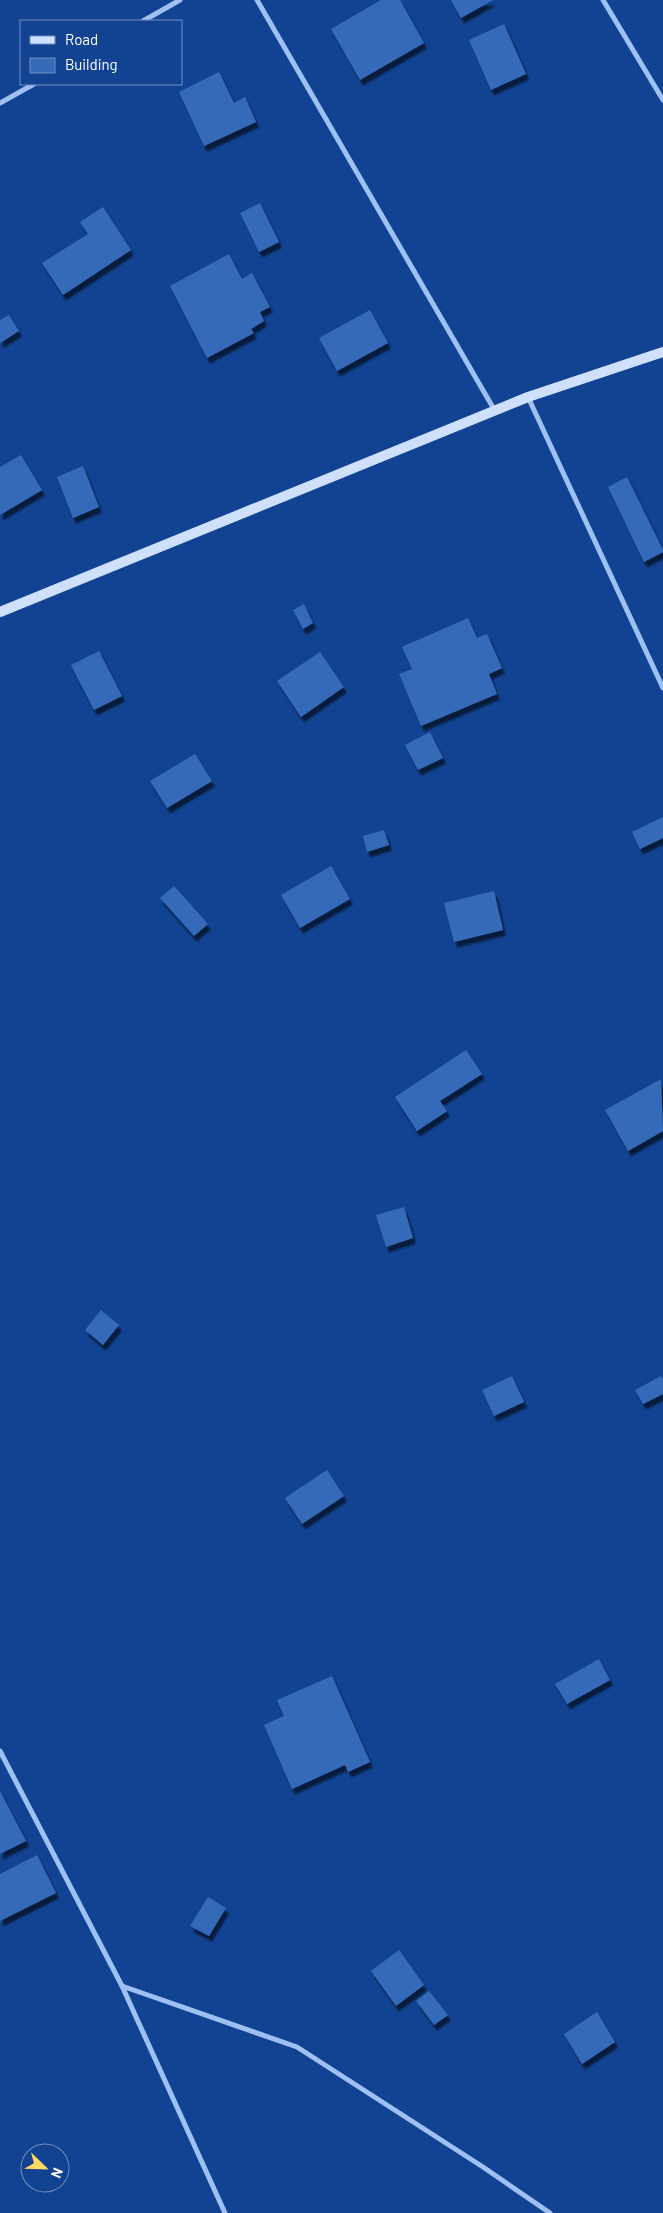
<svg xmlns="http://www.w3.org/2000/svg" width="663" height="2213" font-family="Barlow,sans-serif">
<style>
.building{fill:#366ab9;filter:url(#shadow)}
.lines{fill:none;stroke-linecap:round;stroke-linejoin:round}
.street{stroke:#9fc0f2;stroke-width:5}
.secondary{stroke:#cee0fc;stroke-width:10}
</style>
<defs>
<filter id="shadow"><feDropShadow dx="3" dy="5.5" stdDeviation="1" flood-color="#0009"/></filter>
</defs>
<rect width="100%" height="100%" fill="#124392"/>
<g class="building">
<path d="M381,0h19l24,43 -64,37 -29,-51z"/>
<path d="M451,0h42l-32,18z"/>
<path d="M504,24l22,50 -35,16 -22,-50z"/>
<path d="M219,72l15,31 11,-6 11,25 -52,24 -25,-54z"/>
<path d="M260,203l19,39 -20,10 -19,-39z"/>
<path d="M103,207l28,43 -68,45 -21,-32 46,-29 -8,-12z"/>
<path d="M229,254l13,25 10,-6 18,34 -10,5 4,9 -13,8 3,4 -47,25 -37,-72z"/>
<path d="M370,310l18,33 -51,28 -18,-33z"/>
<path d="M9,315l10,16 -19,12v-23z"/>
<path d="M21,455l21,35 -42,25v-48z"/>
<path d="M83,466l16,41 -26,11 -16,-41z"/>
<path d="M627,477l36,73v2l-19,10 -36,-75z"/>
<path d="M304,604l9,19 -10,6 -10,-19z"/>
<path d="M468,618l9,20 10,-4 15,34 -13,6 8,20 -76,32 -22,-52 13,-5 -10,-22z"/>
<path d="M99,651l23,45 -28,14 -23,-45z"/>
<path d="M320,652l24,35 -43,30 -24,-36z"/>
<path d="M430,732l13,26 -25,12 -13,-25z"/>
<path d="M195,754l17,27 -45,27 -17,-27z"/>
<path d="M663,817v21l-23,11 -8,-17z"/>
<path d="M384,830l5,15 -22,7 -4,-16z"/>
<path d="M331,866l19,33 -50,29 -19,-33z"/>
<path d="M174,886l34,38 -14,12 -34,-38z"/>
<path d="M494,891l9,39 -49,12 -10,-39z"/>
<path d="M466,1050l16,24 -42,27 7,10 -30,20 -22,-34z"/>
<path d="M661,1079l2,52 -35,20 -23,-41z"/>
<path d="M404,1207l9,31 -27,9 -10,-32z"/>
<path d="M101,1310l18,15 -16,20 -18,-15z"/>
<path d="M512,1376l12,26 -30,14 -12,-26z"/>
<path d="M661,1376l2,3v15l-20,10 -8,-14z"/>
<path d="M327,1470l17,26 -42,28 -17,-26z"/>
<path d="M599,1659l11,21 -43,24 -12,-20z"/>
<path d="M332,1676l38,86 -22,10 -3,-7 -53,24 -28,-64 20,-9 -7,-16z"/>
<path d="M0,1791l26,50 -26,13z"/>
<path d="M37,1855l19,38 -56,28v-47z"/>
<path d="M208,1897l18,11 -17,28 -19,-10z"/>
<path d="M399,1950l25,35 -28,21 -25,-35z"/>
<path d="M429,1991l19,24 -14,10 -18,-24z"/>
<path d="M597,2012l18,30 -33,22 -18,-30z"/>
</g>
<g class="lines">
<g class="street">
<path d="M257,0l238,411"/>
<path d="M603,0l60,100"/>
<path d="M143,21l37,-21"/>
<path d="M0,103l34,-19"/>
<path d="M528,397l135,291"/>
<path d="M0,1751l122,235 103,227"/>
<path d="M122,1986l175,61 186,120 67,46"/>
</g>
<path class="secondary" d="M0,612l528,-215 135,-45"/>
</g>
<rect x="20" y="20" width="162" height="65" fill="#124392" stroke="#718ebe"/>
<rect x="30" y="36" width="25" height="8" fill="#cee0fc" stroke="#718ebe"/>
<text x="65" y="45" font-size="15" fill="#ffffff">Road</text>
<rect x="30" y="58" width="25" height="15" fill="#366ab9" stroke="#718ebe"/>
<text x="65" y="70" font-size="15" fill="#ffffff">Building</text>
<g transform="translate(45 2168) rotate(113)"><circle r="24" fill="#124392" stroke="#718ebe"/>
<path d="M0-4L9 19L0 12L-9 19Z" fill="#ffd960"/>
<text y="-8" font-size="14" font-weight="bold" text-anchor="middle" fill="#ffffff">N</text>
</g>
</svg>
